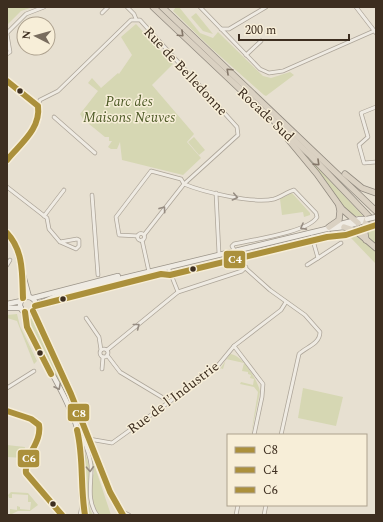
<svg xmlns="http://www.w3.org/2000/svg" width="383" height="522" font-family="Spectral,serif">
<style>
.green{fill:#d6d7b3}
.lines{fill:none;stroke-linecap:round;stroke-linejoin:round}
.street-casing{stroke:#ada599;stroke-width:4.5}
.secondary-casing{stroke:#9c958a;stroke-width:6}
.highway-casing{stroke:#928b80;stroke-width:7}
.street{stroke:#efebe3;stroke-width:3}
.secondary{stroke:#efebe3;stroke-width:4.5}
.highway{stroke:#dad1c2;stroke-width:5.5}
.secondary-bridge-casing{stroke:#9c958a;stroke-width:6;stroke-linecap:butt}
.secondary-bridge{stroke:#efebe3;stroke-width:4.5}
.bus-1-casing{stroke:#f7eed8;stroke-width:9}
.bus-2-casing{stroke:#f7eed8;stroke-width:9}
.bus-3-casing{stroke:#f7eed8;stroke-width:9}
.bus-1{stroke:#ab903b;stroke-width:6}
.bus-2{stroke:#ab903b;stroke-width:6}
.bus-3{stroke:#ab903b;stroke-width:6}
.oneway{stroke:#847769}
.oneway2{stroke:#968c82}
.bus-dot{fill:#3d2e20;stroke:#f7eed8;stroke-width:1.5}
.labels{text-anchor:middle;stroke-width:3;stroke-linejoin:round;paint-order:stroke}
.street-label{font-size:14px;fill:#3d2e20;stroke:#f7eed8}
.park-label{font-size:14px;font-style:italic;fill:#4d5a26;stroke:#f7eed8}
.line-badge{stroke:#f7eed8;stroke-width:1.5}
.badge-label{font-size:11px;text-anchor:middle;font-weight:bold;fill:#fff}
</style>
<rect width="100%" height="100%" fill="#e7e0d1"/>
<g class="green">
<path d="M7,7h26l-12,4 -14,14z"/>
<path d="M176,7h3l21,26 13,5 5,-6 45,44 8,2 19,-6 4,3 -28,21 -2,-1 -53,-47 -38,-37z"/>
<path d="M196,13l17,21 -10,-3 -12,-14z"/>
<path d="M136,24l37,40 -21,21 42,49 -7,8 14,16 -18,17 -61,-15 -2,-18 -3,7h-6l-3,-2 4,-6h-3v-4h-4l-22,-18 -3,-5 18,-23 -10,-8 4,-5 9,10 17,-15 1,1 13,-19 -11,-18z"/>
<path d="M194,137l11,13 -6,5 -11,-13z"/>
<path d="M302,152h1l60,64h-10l-7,-6z"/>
<path d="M292,193l18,20v2l-6,2 -1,-5 -21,3 -2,-16z"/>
<path d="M370,223l6,7v15c-7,-6 -11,-10 -9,-21z"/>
<path d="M353,233l23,19v12l-26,-27z"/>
<path d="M17,314l3,12 17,35 -3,3 -17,-43 -10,-3v-3z"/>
<path d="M32,318h3l39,89 -3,1 -42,-82 -1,-6z"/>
<path d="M230,354c12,0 29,28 30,38l-9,43 7,-43 -4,-5 -14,-3 1,-2 12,3 1,-6 -4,-1 1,-3 -3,-1v-2l-6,-1 2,-8 -18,-4 -3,10 -3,-1 -2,4z"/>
<path d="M303,388l40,9 -7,29 -38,-8z"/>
<path d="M7,445l18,2 -1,11 -17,-1z"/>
<path d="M84,453c12,15 -3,43 9,62h-6l-3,-9z"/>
<path d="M91,455l20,60h-13l-6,-12v-25l2,-5z"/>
<path d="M11,492l17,1 10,12 -8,6h-12l-8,4v-6l7,1v-4l3,1v2l10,1 1,-8h-3v-7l-16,-1v4h-3l-1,-3z"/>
</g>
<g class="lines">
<g class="street-casing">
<g id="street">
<path d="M127,7l7,7 2,5"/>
<path d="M200,7l60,62 9,4 14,-2 93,-41"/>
<path d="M356,7l20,26"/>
<path d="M102,13l6,-6"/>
<path d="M221,29h8l37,-22"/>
<path d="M7,33l19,-19 18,-7"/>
<path d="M7,34l3,18 -3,2"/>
<path d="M246,55l15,-14"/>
<path d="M38,106l2,-6 18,-9 73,-71h9l97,107 1,8 -54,49 -40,51"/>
<path d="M376,107l-15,6 7,24 -9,8 5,18 12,-1"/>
<path d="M54,117l41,36"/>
<path d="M184,184c19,8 70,20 90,15 7,-2 13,-7 20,-9l22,23 1,4c-8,15 -66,23 -83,27l-2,2 10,19 28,25 35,25 15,17c0,12 -14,15 -21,22l-18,81"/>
<path d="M7,187l40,31 2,11 11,13 16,7 3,-3v-6l-2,-1 -17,3"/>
<path d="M216,193l3,61"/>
<path d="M92,195l6,80"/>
<path d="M44,216l20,-26"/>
<circle cx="141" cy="237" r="3.5"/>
<path d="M138,236l-19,-1 -3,-18 35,-46 30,8 3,5"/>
<path d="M312,237l6,21 23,-15"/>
<path d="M142,240l7,32"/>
<path d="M240,262l16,-11 73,-18 5,4"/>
<path d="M7,265l3,-5"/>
<path d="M307,265l11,-7"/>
<path d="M168,267l10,25"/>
<path d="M86,318l13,19 2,13"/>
<path d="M234,346l29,38 -1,13 -8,38"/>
<circle cx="104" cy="353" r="4"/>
<path d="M107,350l71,-58 64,-21 4,-4"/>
<path d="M107,355l13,17 50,30"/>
<path d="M102,369l1,-12"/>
<path d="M7,388l27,-17"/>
<path d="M7,411l24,8 8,6c6,18 -18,31 -13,48l36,42"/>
<path d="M82,437c4,9 8,18 9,28 1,17 -5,35 6,50"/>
<path d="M89,439l23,4 103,-74 19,-23 47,-36 5,-8"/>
<path d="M121,511l8,4"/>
<path d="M80,515l2,-9"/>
<path d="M236,515l2,-10"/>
<path d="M264,515l2,-10"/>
</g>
</g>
<g class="secondary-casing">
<g id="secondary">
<path d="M7,81l31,25c6,19 -20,40 -31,54"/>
<path d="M326,229l18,-2 23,-7"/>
<path d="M7,233l9,15 13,49"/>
<path d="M22,281l1,17"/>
<circle cx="28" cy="305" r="8"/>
<path d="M33,298l85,-22"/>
<path d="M7,304l14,-3"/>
<path d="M36,305l20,-9 59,-16 211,-51 3,-2 31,-8h7"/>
<path d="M7,308h14"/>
<path d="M33,311l38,83 39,98 13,23"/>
<path d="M25,312l2,15c17,35 46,77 54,115 5,24 -4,50 4,73"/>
</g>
</g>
<g class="highway-casing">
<g id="highway">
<path d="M153,7l158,149 65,68"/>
<path d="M162,7l214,204"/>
<path d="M288,139l29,35 25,35 16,14"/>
<path d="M345,174l17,14 14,5"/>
<path d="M329,227l10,-7 1,-9 -1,-5"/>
<path d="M344,227l12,4 20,17"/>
<path d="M366,240l-2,-12 3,-9"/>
</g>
</g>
<use href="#street" class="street"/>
<use href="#secondary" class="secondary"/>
<use href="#highway" class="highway"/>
<g class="secondary-bridge-casing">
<path id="secondary-bridge" d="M367,219l9,-2"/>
</g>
<use href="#secondary-bridge" class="secondary-bridge"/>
<g class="bus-1-casing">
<g id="bus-1">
<path d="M7,81l31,25c3,23 -18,38 -31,54"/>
<path d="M7,233c17,18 15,42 16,65"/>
<path d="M33,311l38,83 39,98 13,23"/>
<path d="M25,312l2,15 24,47"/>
<path d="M77,430c7,29 3,56 8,85"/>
</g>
</g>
<g class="bus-2-casing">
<path id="bus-2" d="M35,306l126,-32 9,1 157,-38 19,-2 30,-10"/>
</g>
<g class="bus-3-casing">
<path id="bus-3" d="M7,411l24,8 8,6c3,18 -15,30 -13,48l36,42"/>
</g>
<use href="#bus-1" class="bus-1"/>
<use href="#bus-2" class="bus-2"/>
<use href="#bus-3" class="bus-3"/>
</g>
<defs><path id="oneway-chevron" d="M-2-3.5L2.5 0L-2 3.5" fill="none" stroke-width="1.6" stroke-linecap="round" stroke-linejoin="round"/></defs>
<g class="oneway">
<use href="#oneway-chevron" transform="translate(181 34) rotate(43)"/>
<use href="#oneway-chevron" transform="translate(229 71) rotate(-137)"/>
<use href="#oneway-chevron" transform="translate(317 163) rotate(44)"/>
</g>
<g class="oneway2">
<use href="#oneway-chevron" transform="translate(235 197) rotate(12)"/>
<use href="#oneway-chevron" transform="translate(163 209) rotate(-54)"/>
<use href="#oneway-chevron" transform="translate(303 227) rotate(151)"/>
<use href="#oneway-chevron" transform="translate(137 326) rotate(-38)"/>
<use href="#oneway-chevron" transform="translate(58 387) rotate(63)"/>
<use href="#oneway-chevron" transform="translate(90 469) rotate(87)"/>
</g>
<g class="bus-dot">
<circle cx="20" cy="91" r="3.5"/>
<circle cx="193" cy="269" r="3.5"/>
<circle cx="63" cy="299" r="3.5"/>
<circle cx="40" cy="353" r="3.5"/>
<circle cx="53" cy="504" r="3.5"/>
</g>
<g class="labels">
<g class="street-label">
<text transform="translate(186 71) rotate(47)" y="5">Rue de Belledonne</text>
<text transform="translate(266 114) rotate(43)" y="5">Rocade Sud</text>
<text transform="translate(173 397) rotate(-37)" y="5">Rue de l'Industrie</text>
</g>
<g class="park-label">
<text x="129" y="106">Parc des<tspan x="129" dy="16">Maisons Neuves</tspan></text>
</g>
</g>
<g class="line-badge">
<rect x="223" y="250" width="23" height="19" rx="4" fill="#ab903b"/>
<rect x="67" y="403" width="23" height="19" rx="4" fill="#ab903b"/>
<rect x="17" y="449" width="23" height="19" rx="4" fill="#ab903b"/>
</g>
<g class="badge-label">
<text x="235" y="263">C4</text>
<text x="79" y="417">C8</text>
<text x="29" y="462">C6</text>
</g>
<rect width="383" height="522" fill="none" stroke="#3d2e20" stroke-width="16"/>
<rect x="227" y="434" width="140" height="72" fill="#f7eed8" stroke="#ada18e"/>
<rect x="235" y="447" width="20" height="6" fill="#ab903b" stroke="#ada18e"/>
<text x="263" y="454" font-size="12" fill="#3d2e20">C8</text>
<rect x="235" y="467" width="20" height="6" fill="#ab903b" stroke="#ada18e"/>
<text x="263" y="474" font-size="12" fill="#3d2e20">C4</text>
<rect x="235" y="487" width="20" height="6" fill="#ab903b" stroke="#ada18e"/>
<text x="263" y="494" font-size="12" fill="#3d2e20">C6</text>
<g transform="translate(36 36) rotate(276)"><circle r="19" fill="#f7eed8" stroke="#ada18e"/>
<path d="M0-3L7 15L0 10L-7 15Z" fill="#786c5e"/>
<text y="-6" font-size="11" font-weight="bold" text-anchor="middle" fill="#3d2e20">N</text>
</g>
<path d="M239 34v6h110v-6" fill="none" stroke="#3d2e20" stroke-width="2"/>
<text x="245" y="34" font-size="12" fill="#3d2e20" stroke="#f7eed8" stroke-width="3" paint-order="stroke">200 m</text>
</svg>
